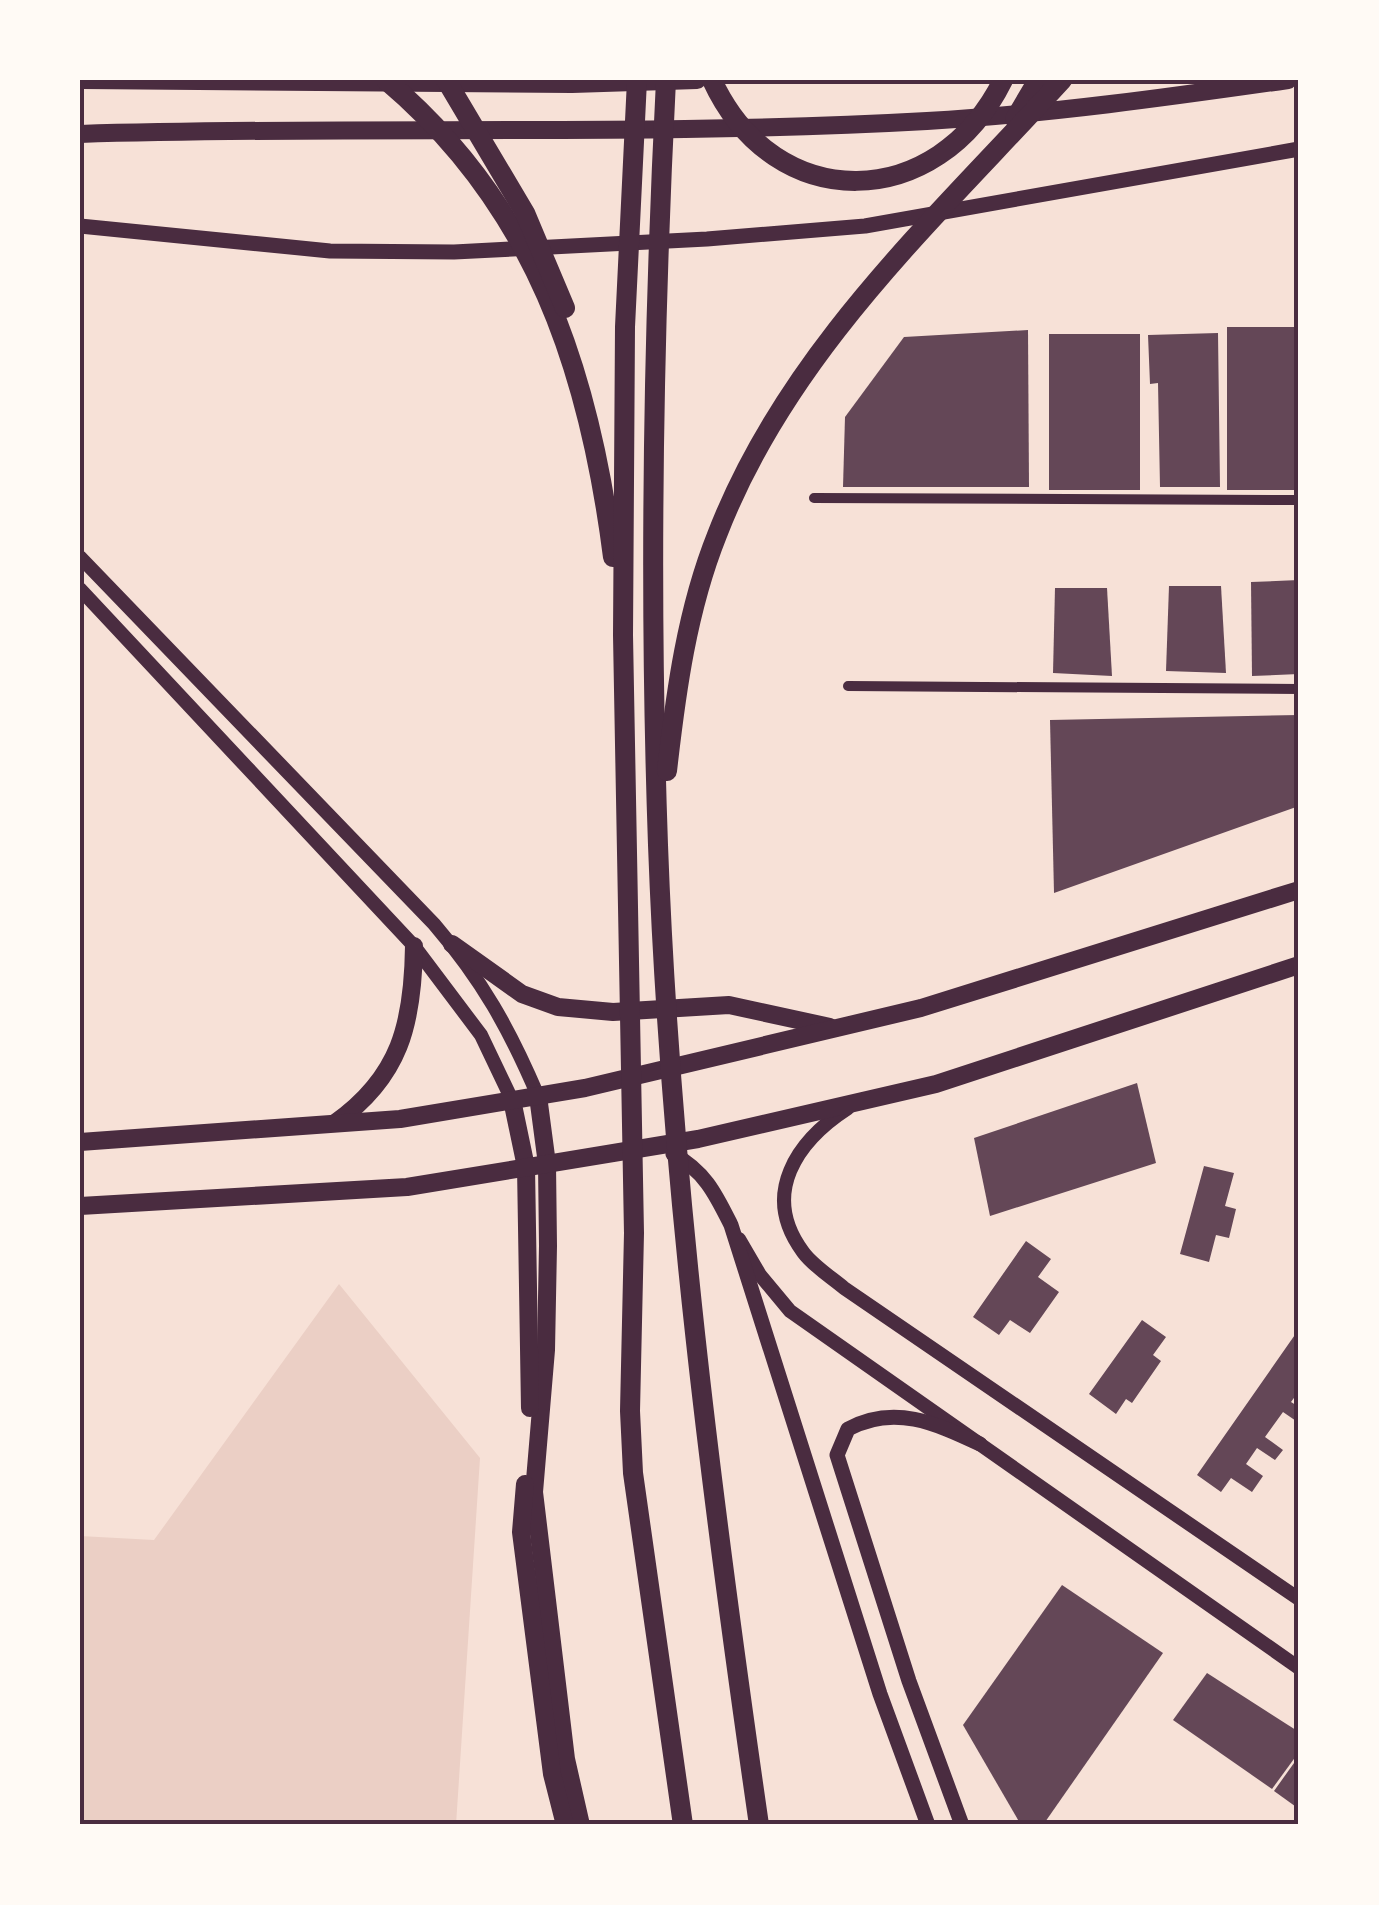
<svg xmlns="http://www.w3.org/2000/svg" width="1379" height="1905" font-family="Jost,sans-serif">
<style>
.green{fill:#ebcfc5}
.building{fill:#644757}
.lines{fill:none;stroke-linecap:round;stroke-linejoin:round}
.minor{stroke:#4a2c40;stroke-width:10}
.tertiary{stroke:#4a2c40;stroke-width:14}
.secondary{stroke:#4a2c40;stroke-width:15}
.primary{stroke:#4a2c40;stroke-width:18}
.motorway{stroke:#4a2c40;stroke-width:20}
.neatline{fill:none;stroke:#4a2c40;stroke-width:4}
</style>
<rect width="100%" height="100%" fill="#f7e1d7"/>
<path class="green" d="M339,1284l141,174 -24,367h-376v-289l74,4z"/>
<g class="building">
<rect x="1227" y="327" width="72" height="163"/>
<path d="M1028,330l1,157h-186l2,-70 59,-80z"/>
<path d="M1218,333l2,154h-60l-2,-104 -8,1 -2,-49z"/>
<rect x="1049" y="334" width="91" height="156"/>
<path d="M1299,580v94l-47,2 -1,-94z"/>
<path d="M1169,586h52l5,87 -60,-2z"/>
<path d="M1055,588h52l5,88 -59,-3z"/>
<path d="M1299,715v91l-245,87 -4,-173z"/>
<path d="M1137,1083l19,80 -166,53 -16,-78z"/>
<path d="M1204,1166l30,7 -9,33 11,3 -7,29 -13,-3 -7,27 -29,-8z"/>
<path d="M1026,1241l25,18 -13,18 21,15 -29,41 -20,-13 -11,15 -26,-18z"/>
<path d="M1142,1320l24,17 -13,18 8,6 -29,42 -6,-4 -10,15 -27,-20z"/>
<path d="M1299,1329v62l-8,11 8,5v16l-16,-11 -18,25 18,13 -8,10 -18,-12 -11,16 17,12 -11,16 -21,-14 -10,14 -24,-17z"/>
<path d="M1062,1585l101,68 -120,172h-22l-58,-100z"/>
<path d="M1207,1673l92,59v20l-27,37 -99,-69z"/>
<path d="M1299,1756v53l-25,-18z"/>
</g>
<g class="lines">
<g class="minor">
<path d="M814,498l485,2"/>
<path d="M848,686l451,3"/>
</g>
<g class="tertiary">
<path d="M80,557l354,367c48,56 75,104 104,172"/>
<path d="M80,589l334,357 67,89 31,65"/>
<path d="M848,1108c-51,33 -88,86 -45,144 10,14 28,25 41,36l455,311"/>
<path d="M739,1239l21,36 30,36 509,357"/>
</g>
<g class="secondary">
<path d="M80,226l250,25 124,1 253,-13 158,-13 434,-77"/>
<path d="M673,1154c32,17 43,41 58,71l149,469 48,131"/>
<path d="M962,1825l-53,-144 -72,-226 11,-26c46,-25 87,-6 132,15"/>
</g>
<g class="primary">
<path d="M83,80l489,4 125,-4"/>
<path d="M80,134c282,-9 565,3 847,-13 121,-7 242,-24 361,-41"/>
<path d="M452,944l70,50 36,13 55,5 116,-7 101,22"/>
<path d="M538,1096l9,68 1,82 -2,104 -12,142 32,267 15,66"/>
<path d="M512,1100l14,67 4,241"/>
<path d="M335,1123c65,-46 78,-99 79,-177"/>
<path d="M80,1142l320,-23 185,-31 336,-80 378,-118"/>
<path d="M80,1206l327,-19 291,-48 238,-55 363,-119"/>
<path d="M525,1484l-4,48 31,242 13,51"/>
</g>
<g class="motorway">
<path d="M386,80c149,126 203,289 227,477"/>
<path d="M446,80l79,133 40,95"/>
<path d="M637,80l-12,247 -2,308 11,598 -4,178 3,62 50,352"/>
<path d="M666,80c-13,255 -17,510 -8,765 12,329 54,655 101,980"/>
<path d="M712,80c63,137 226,132 291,0"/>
<path d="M1015,119l23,-39"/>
<path d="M667,771c9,-80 20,-161 50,-236 70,-182 216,-314 345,-455"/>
</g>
</g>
<rect width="1379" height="1905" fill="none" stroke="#fffaf5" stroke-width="165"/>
<rect x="82" y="82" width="1214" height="1740" class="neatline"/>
</svg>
